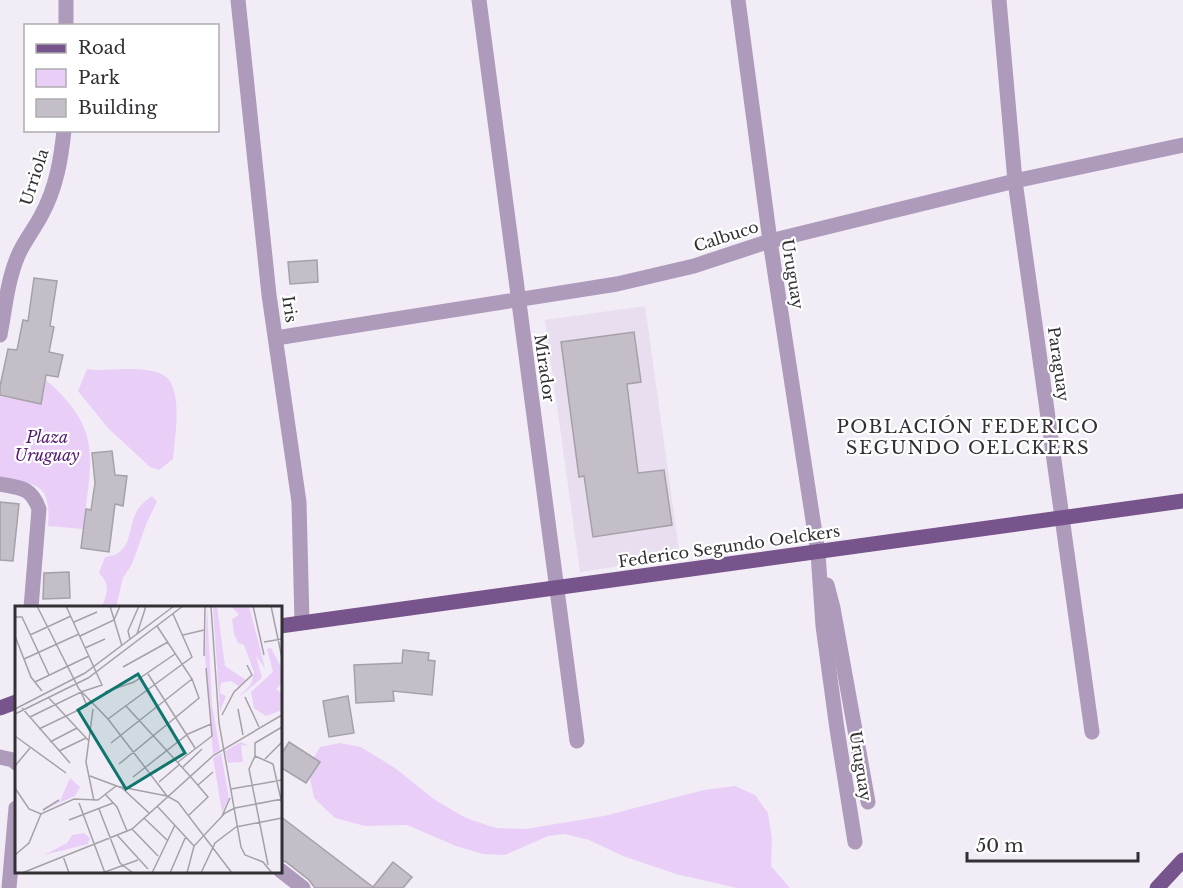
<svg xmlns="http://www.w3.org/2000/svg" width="1183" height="888" font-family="'Libre Baskerville',serif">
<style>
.built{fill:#e8deef}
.green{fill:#e9cff8}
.building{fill:#c4bec8;stroke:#a6a0a9;stroke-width:1.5}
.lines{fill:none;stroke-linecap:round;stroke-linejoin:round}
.minor{stroke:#ae9aba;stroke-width:15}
.major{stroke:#77548b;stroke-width:15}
.labels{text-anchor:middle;stroke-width:4.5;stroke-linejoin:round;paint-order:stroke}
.street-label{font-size:16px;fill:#323034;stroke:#fff}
.park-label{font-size:16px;font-style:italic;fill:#541b70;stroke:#fff}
.neighbourhood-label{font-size:18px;letter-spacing:1.5px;fill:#323034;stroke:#fff}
.inset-road{fill:none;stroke:#a5a1a8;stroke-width:1.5}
.view{fill:#0f766e;fill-opacity:0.15;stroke:#0f766e;stroke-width:3}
.inset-edge{fill:none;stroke:#323034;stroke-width:3}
</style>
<rect width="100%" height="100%" fill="#f2ecf6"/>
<path class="built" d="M645,306l35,251 -100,15 -35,-252z"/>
<g class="green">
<path d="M87,369c13,2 24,0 37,0 13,0 37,0 45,11 13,18 6,58 4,79l-14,11 -9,-3 -42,-39 -30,-37z"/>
<path d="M46,380c58,50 45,80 37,149l-35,-3c3,-44 -10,-41 -48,-48v-82l41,8z"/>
<path d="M152,496l5,6 -10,20 -15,42 -9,14 -7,29h-15c7,-12 9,-24 -2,-34l6,-16c29,-3 21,-28 33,-48 3,-5 9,-9 14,-13z"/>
<path d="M340,743l21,4 34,21 40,32 31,18 30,10 29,1 79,-13 100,-26 31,-4 20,9 13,18 4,26 -1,27 19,22h-53l-61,-14 -53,-18 -34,-16 -24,-6 -17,2 -43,19 -22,-1 -27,-8 -49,-21 -42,1 -30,-8 -21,-20 -4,-20 3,-19 7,-12z"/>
</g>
<g class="building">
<path d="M317,260l1,22 -28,2 -2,-22z"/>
<path d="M34,278l23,3 -7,45 4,1 -5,25 14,3 -5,22 -12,-2 -5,29 -41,-9v-9l8,-37 9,1 6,-30 5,1z"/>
<path d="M634,332l7,50 -14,2 11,89 26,-3 8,55 -79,12 -9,-61 -5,1 -18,-135z"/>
<path d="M112,451l3,24 12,1 -4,30 -8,-2 -6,48 -28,-4 5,-39 5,1 4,-27 -3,-30z"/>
<path d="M0,502l19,2 -6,57 -13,-1z"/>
<path d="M69,572l1,26 -27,1 1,-26z"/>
<path d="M403,650l26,3 -1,7 7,1 -3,34 -39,-4 1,10 -38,2 -2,-38 48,-2z"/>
<path d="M348,696l6,37 -25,4 -6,-36z"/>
<path d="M289,742l31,20 -14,21 -26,-16v-11z"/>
<path d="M280,816l93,71 20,-25 19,15 -9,11h-88l-6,-8 -23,-18 -6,-2z"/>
</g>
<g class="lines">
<g class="minor">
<path d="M66,0v26"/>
<path d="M238,0l31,295 30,207 3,120"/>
<path d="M479,0l98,741"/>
<path d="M738,0l32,241 48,312 5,73 14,103 18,113"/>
<path d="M999,0l16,181 77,551"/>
<path d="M0,335c5,-26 7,-52 17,-77 6,-16 17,-28 25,-44 14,-26 19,-54 22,-84"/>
<path d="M276,338l341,-54 77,-18 76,-25 245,-60 168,-36"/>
<path d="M0,484c21,4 31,3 39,25l-8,99"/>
<path d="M827,585l6,23 35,194"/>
<path d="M0,757l13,3 3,3"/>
<path d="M280,870l23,18"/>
<path d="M9,888l7,-80"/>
</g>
<g class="major">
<path d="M280,626l903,-125"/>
<path d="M0,708l16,-6"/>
<path d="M1157,888l26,-28"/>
</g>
</g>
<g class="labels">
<g class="street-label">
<text transform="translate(34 177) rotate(-72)" y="6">Urriola</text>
<text transform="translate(726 236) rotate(-18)" y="6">Calbuco</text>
<text transform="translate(793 274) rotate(81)" y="6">Uruguay</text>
<text transform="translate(290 309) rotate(82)" y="6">Iris</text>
<text transform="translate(1059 364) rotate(82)" y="6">Paraguay</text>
<text transform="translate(545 368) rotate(82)" y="6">Mirador</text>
<text transform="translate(729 546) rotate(-8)" y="6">Federico Segundo Oelckers</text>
<text transform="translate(861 766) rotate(81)" y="6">Uruguay</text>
</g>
<g class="park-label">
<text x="47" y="443">Plaza<tspan x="47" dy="18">Uruguay</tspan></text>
</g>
<g class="neighbourhood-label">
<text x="968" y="433">POBLACIÓN FEDERICO<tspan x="968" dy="21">SEGUNDO OELCKERS</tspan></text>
</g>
</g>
<g transform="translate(15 606)">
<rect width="267" height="267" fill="#f2ecf6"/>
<path d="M192,0l5,99 8,45 -7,4 -8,-99zM198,0h4l8,60 21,14 -7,6 -8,-5 -10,2 -1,10 6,3 -6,16zM216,0h18l16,62 -9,-12 6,22 -24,20 13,-14 3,-12 -10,-27 -6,-2 -4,-9 -2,-15 7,-4zM256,42l11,21 -1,15 -5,5 6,5v16l-16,6 -12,-8 -3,-16 22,-20 -6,-23zM226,136l8,4 -8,-1 2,17 -15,1 -3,-12zM206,147l8,45 -7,14 -9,-54zM55,172l10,9 -5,9 -37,16 22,-11zM69,227l6,5 -2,6 -44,11 23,-12 5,-8z" fill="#e9cff8"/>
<path class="inset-road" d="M22,0l42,83 29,30 59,77M51,0l36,79 -21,7M95,0l12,40M196,0l8,117 22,124 4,8 18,7 9,11M238,0l11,49M256,0l11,52M0,11h7l27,58M59,16l23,-10M122,28l9,-28M15,29l41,-19M168,29l21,-5M0,30l16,41 11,14M65,30l34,-16 6,-14M115,33l-2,-8 11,-25M249,36l18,-3M70,42l20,-9M189,50l1,-50M9,53l55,-25M108,61l45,-25M133,68l47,74M20,76l54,-26M90,86l29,-10 41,-28M33,91l41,44M230,91l14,30M111,100l64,70M7,102l48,55M0,103l70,-36 89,-67M78,103l-7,53 8,39M223,103l5,26M0,108l73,-36 95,-72M207,109l12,-23 18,-17 -5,-10M15,111l51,-25 6,14 -48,23M93,113l84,-62 -19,-43M0,130l51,37M35,136l27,-14M96,137l81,-64M44,145l27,-13M240,150l18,8 9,40M250,153l17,-17M163,156l34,-26 -6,-68M104,158l80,-66 -7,-19 -35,-53M0,160l15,-18M168,161l19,-18M75,170l32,12 27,25M118,171l55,-43 23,-10M144,176l21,-18M183,179l15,-13M0,182l14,21 12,5 33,-15 24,1 18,-14 51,10 11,6 54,71M216,183l51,-9M90,188l12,13 10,24M64,197l26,70M142,200l37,40M220,202l47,-9M84,203l21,54 13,10M28,204l16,-10M174,209l19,-18 -18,-21M207,210l8,-18M129,212l23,22M54,214l44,-17M221,221l46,-9M117,223l26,27M102,229l31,34M0,249l14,-12 12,-29M48,250l6,17M253,259l-19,-96 6,-13v-13l27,-16M7,267l110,-44 82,-74 68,-40M87,267l36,-13M137,267l23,-48M155,267l16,-37M172,267l7,-27 31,-33 10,-5M186,267l14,-30 21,-16"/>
<path class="view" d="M123,68l47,79 -59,36 -48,-79z"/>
<rect width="267" height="267" class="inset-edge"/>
</g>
<rect x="24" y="24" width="195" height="108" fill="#ffffff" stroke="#adacae" stroke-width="1.5"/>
<rect x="36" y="44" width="30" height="9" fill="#77548b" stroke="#adacae" stroke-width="1.5"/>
<text x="78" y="54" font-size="18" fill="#323034">Road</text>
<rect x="36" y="69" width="30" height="18" fill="#e9cff8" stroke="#adacae" stroke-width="1.5"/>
<text x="78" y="84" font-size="18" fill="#323034">Park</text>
<rect x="36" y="99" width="30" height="18" fill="#c4bec8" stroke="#adacae" stroke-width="1.5"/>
<text x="78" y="114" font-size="18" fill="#323034">Building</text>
<path d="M967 852v9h171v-9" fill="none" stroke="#323034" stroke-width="3"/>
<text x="976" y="852" font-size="18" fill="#323034" stroke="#ffffff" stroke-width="4.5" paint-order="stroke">50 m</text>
</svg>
